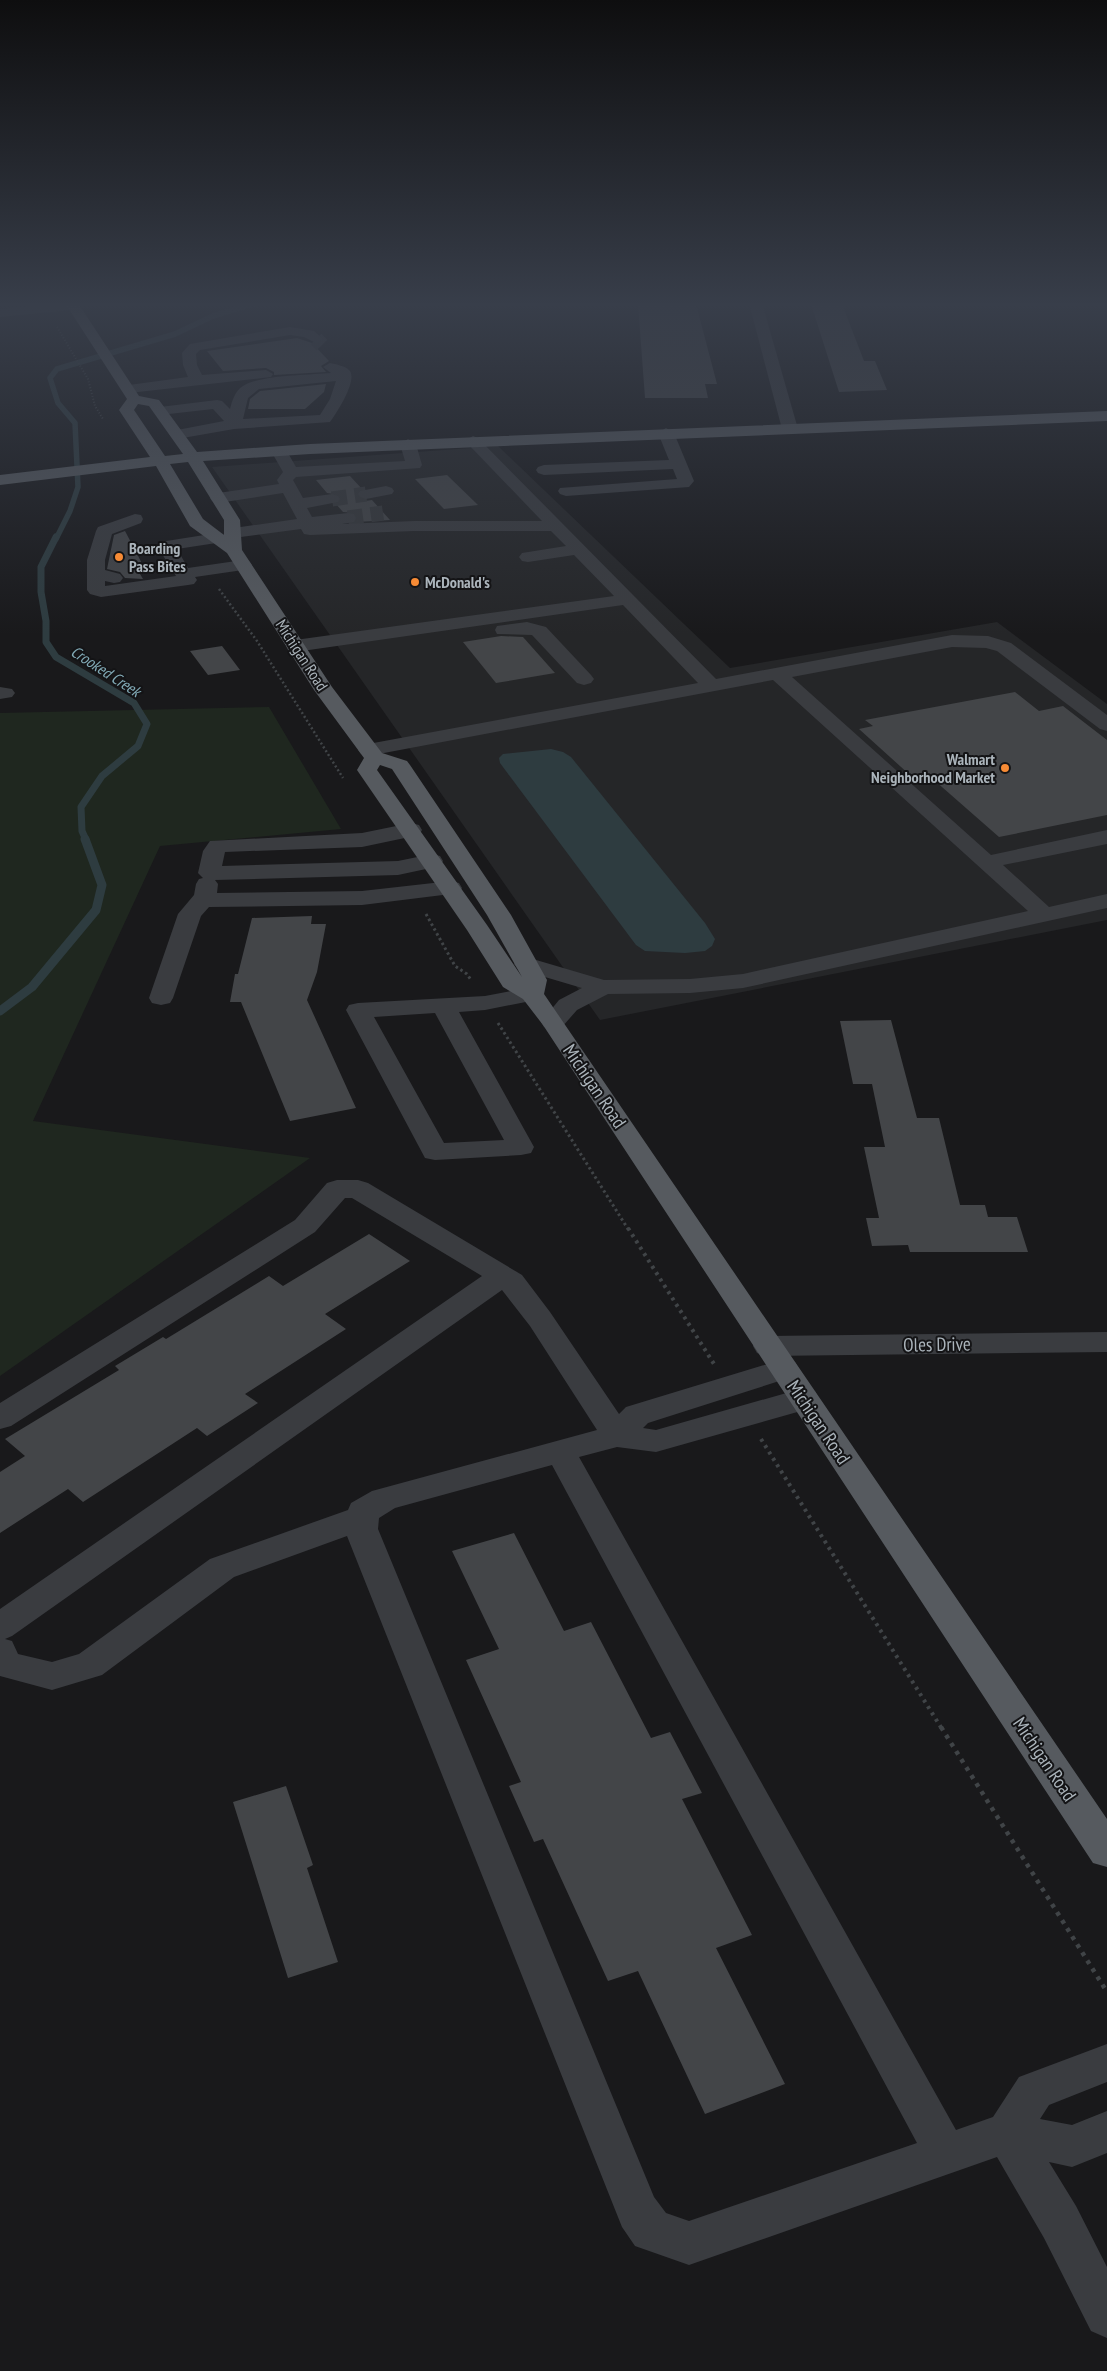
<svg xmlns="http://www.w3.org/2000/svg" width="1107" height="2371" font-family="'PT Sans Narrow',sans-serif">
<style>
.built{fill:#252628}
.green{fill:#1f271f}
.water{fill:#2e3c40}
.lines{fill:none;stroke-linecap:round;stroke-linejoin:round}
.stream-far2{stroke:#2e3c40;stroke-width:5.5}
.stream-far1{stroke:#2e3c40;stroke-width:7}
.stream{stroke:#2e3c40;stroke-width:9}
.building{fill:#434548}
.minor-tunnel{stroke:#36383b;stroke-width:15;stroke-dasharray:15 8;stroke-linecap:butt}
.path-far4{stroke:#404447;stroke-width:2;stroke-dasharray:1 2;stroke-linecap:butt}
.path-far3{stroke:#404447;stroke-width:2.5;stroke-dasharray:2 2.5;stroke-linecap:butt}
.path-far2{stroke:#404447;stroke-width:3;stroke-dasharray:2.5 3;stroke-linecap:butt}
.path-far1{stroke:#404447;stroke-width:4;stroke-dasharray:3 4.5;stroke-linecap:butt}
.path{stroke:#404447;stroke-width:4.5;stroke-dasharray:4 5.5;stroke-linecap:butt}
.minor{fill:#3a3c40;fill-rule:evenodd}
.major{fill:#565a5f;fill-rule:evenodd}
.poi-dot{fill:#f78b35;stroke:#141416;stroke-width:2}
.labels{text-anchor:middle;stroke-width:4;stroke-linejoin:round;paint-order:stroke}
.far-poi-label{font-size:16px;font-weight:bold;fill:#abb4bb;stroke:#141416;text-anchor:start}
.far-street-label{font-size:16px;fill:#abb4bb;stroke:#141416}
.far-water-label{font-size:16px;font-style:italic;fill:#82aab6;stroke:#141416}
.street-label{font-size:19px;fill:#abb4bb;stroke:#141416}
</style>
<rect width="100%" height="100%" fill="#19191b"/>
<path class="built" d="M498,446l232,222 267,-46 110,82v216l-507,100 -388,-553z"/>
<path class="green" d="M269,707l72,122 -181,17 -127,275 277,37 -310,218v-663z"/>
<path class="water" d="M551,749l12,3 8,5 134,166 10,16 -3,7 -7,5 -20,2 -40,-2 -9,-6 -136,-182 -1,-5 4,-4z"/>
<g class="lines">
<path class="stream-far2" d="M56,539l14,-28 8,-24 -3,-64 -17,-20 -8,-25 7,-9 118,-35 38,-18 43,-13"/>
<path class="stream-far1" d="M56,537l-15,30v25l5,29v21l10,15 78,46 13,21 -9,22 -36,30 -21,31 1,24 4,9"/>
<path class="stream" d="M0,1011l32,-24 64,-77 6,-25 -17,-46"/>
</g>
<g class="building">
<path d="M638,304h58l21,80h-12l3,14h-63z"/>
<path d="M811,304h31l22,57h11l12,29 -48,2z"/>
<path d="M297,338l15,5 17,18 -8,5 5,6 -52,3v-3l-8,-4 -43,3 -16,-20z"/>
<path d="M326,384l-2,8 -19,17h-57l2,-10 10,-8z"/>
<path d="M447,475l31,30 -34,4 -29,-30z"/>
<path d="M350,476l12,13 -6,4 2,5 7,3 7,-1 18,20 -34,2 2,-5 -2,-4 -13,-1 -7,-8 6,-4 -2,-5 -13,-2 -11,-13z"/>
<path d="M125,531l22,42 -7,1 3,5 -18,-1 -5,-6 -13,-3 7,-34z"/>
<path d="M501,636l22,1 32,36 -59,10 -33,-41z"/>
<path d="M222,646l18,24 -32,5 -18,-24z"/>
<path d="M1015,692l24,19 24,-5 44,34v75l-108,22 -73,-64 -15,3 -52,-47 14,-3 -8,-6z"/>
<path d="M312,916l-1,8h15l-9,48 -10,28 49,108 -66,13 -49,-119h-11l5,-28h3l14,-56z"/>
<path d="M891,1020l26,98h22l21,87h25l3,12h29l11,35h-118l-2,-7 -36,1 -6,-28h13l-15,-71h21l-13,-63h-19l-13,-63z"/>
<path d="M369,1234l41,27 -85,53 21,15 -101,65 13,9 -51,33 -10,-8 -114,74 -15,-13 -68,44v-61l25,-16 -20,-17 114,-69 -4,-4 48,-29 3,2 103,-63 14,10z"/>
<path d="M514,1533l50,98 27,-9 60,116 19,-6 32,61 -20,6 70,136 -36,13 69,136 -80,30 -67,-143 -30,10 -65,-142 -9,3 -25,-56 12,-4 -55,-122 33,-11 -47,-98z"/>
<path d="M286,1786l27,79 -6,3 31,94 -50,16 -55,-176z"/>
</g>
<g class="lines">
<g class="minor-tunnel">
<path d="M316,339l6,6"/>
<path d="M332,499l34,-5"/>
<path d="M348,518l35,-5"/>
</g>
<path class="path-far4" d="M57,327l31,52 7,27 8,13"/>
<path class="path-far3" d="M219,589l38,52 86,137"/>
<g class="path-far2">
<path d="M426,914l29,52 12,8 4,6"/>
<path d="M498,1023l130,206"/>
</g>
<g class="path-far1">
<path d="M628,1228l86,136"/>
<path d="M761,1439l181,290"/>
</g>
<path class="path" d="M941,1727l166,265"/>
<g class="minor">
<path d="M57,303h20l2,3 -7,4 -72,7v-8z"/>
<path d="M749,303h13l36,126 -3,3h-10l-3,-3z"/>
<path d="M290,327l24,4 9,8 -7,4 -12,-6 -14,-2 -90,15 -4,4 1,11 5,10 64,-5 7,4 -2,3 -142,16 -7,-4 7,-4 59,-8 -5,-12 -1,-12 8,-9z"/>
<path d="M330,363c5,1 15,3 19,7 10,9 -13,44 -19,52l-96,7 -57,10 -5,-2 -3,-3 3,-3 52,-10 -11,-12 -53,6 -7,-4 7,-4 57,-7 5,1 8,8c2,-8 5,-18 13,-23 16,-11 67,-11 88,-13l-8,-6zM336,381l-6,18 -10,16 -77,4 5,-21 11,-9z"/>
<path d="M666,428l8,5 20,48 -5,6 -123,9 -6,-2 -2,-3 2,-3 117,-9 -4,-10 -129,6 -6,-2 -2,-3 2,-3 6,-2 125,-5 -11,-27z"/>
<path d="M473,436l5,2 238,241 236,-44 36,1 23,7 96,72v16l-7,-2 -103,-78 -11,-3 -34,-1 -160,30 199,178 116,-25v14l-104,21 46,42 58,-13v14l-364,80 -53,5 -82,1 -31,16 -15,17 -9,2 -9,-2 -3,-5 18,-22 23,-12 -64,-19 -4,-5 4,-5 8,-2 78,23 86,-1 53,-5 285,-63 -255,-231 -405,76 -7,-2 -3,-4 3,-4 7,-2 330,-61 -75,-78 -328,47 -7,-2 -2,-4 2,-4 7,-2 319,-44 -40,-41 -46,7 -6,-1 -3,-4 3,-4 44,-7 -15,-15h-137l-104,4 -6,-1 -3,-5 -68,9 -6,-1 -2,-4 2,-4 70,-10 -14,-26 -65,10 -6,-2 -2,-3 2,-3 6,-2 61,-9 -2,-4 6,-8 -12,-21 2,-3h12l11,19 109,-6 -5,-17 8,-5 8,5 6,21 -2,3 -124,9 -3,3 10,18 29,-4 6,2 2,3 -2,3 -31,6 5,9 36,-4 6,1 2,4 -2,4 -12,2 72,-3h128l-74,-77 -3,-3z"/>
<path d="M386,486l6,2 2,3 -2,3 -26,5 -6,-2 -2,-3 2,-3z"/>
<path d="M135,514l6,1 2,4 -2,4 -29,11 -7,26v10l15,4 3,4 -3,4 -6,1 -9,-2v5l71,-10 -19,-30 3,-4 57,-9 6,1 3,4 -3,4 -46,7 11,19 55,-8 6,1 3,4 -3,4 -6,1 -48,7 2,3 -3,4 -6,1 -87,12 -11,-3 -3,-4v-30l9,-29 2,-4z"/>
<path d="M527,622l19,5 45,48 3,4 -3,4 -7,2 -7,-2 -45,-48 -35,-1 -2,-4 2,-4z"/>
<path d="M0,687l12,2 3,4 -3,4 -12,2z"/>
<path d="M411,823l8,2 3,5 -3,5 -57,12 -137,5 -3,14 176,-5 34,-7 8,2 3,5 -3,5 -42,9 -183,5 3,4 -1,9 145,-2 89,-10 8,2 3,5 -3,5 -97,12 -153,2 -8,9 -28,82 -3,5 -9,2 -9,-2 -3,-5 29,-84 16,-19 2,-11 3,-5 4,-1 -5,-5 5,-22 7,-10 152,-8z"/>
<path d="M532,987l9,2 3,5 -3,5 -56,11 -26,2 75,135 -3,6 -10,2 -86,5 -10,-2 -79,-148 3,-5 9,-2 127,-7zM435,1013l69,127 -60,3 -70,-126z"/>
<path d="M337,1180h21l10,3 154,92 28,37 69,102 7,-7 158,-48 11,3 4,7 -4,7 -147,47 -5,5 13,2 148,-42 11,3 4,8 -4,8 -159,45 -39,-5 -38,10 377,673 37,-13 26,-40 88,-33v38l-58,23 -9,14 32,6 35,-14v42l-35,14 -23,-5 27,44 31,61v71l-16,-7 -47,-93 -47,-81 -308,108 -54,-19 -13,-19 -6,-15 -269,-676 -113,41 -132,98 -50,15 -52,-14v-67l482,-333 -130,-78h-7l-30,34 -304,194 -11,3v-26l295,-183 32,-37zM502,1290l28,36 67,104 -225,61 -21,12 -3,7 -138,49 -131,95 -27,8 -34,-8 -6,-13 -7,-2 7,-3zM552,1465l365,678 -228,78 -23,-8 -12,-16 -276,-668 1,-11 16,-10z"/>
<path d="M1107,1332v20l-339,4 -11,-3 -4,-7 4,-7 11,-3z"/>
</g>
<path class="major" d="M65,303h13l61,93 20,4 38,52 113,-8 797,-33v10l-797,33 -107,7 37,59 2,30 90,137 50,66 25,8 3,4 101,150 36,65 -3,14 563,825v48l-14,-4 -550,-838 -20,-26 -20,-12 -36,-57 -110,-160 7,-12 -50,-68 -87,-137 -37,-27 -34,-60 -156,19v-10l150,-18 -31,-47 8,-11zM138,404l11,2 34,48 -18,2 -31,-46zM188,462l36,58v15l-21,-16 -33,-55zM380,765l12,4 95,146 35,62 -35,-52 -110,-155z"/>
</g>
<linearGradient id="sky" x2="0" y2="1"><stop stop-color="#0e0e0f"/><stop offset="0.48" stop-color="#383e4a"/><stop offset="1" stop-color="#383e4a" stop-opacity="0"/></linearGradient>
<rect width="1107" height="635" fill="url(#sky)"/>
<g class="poi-dot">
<circle cx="119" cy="557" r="5"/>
<circle cx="415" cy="582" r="5"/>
<circle cx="1005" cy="768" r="5"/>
</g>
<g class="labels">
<g class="far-poi-label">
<text x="129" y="554">Boarding<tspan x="129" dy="18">Pass Bites</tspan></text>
<text x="425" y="588">McDonald's</text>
<text x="995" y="765" text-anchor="end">Walmart<tspan x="995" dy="18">Neighborhood Market</tspan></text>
</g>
<g class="far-street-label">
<text transform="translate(302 655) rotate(57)" y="6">Michigan Road</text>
</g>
<g class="far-water-label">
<text transform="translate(106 671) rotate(33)" y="6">Crooked Creek</text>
</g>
<g class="street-label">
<text transform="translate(595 1086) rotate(56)" y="7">Michigan Road</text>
<text transform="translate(937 1344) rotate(-1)" y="7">Oles Drive</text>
<text transform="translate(819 1422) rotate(56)" y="7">Michigan Road</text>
<text transform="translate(1045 1759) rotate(56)" y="7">Michigan Road</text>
</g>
</g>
</svg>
